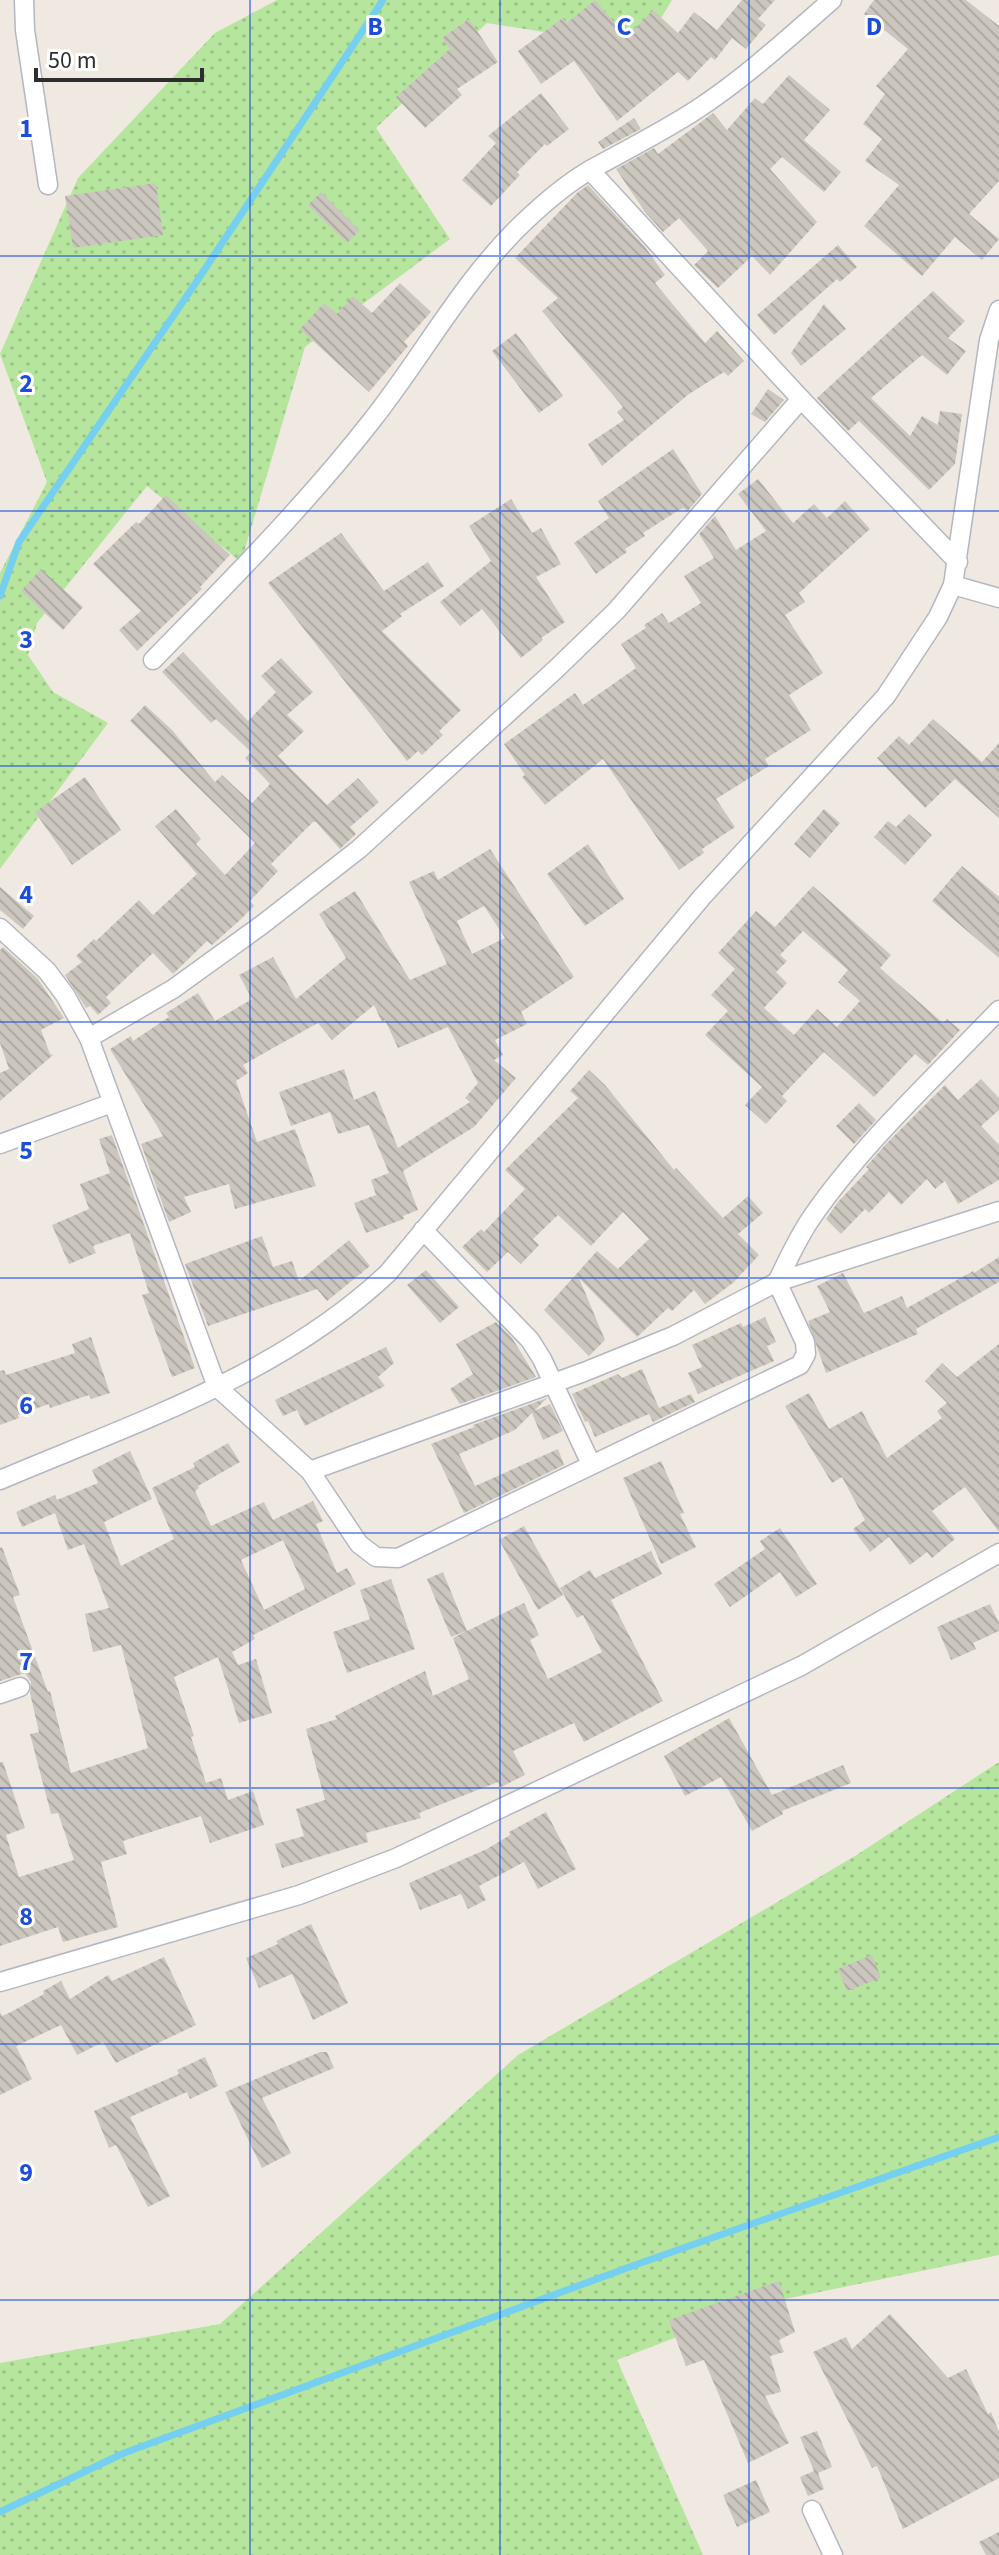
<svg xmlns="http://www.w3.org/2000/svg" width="999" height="2555" font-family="'Source Sans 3',sans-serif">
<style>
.grass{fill:url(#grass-dots)}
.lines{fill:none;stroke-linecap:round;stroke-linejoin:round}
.stream{stroke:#75cff0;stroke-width:7}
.building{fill:url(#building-back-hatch);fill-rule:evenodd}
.street-casing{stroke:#b4b7c1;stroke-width:21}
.street{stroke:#fff;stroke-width:18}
.grid{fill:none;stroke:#1d4ed8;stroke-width:2;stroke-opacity:0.55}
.grid-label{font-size:26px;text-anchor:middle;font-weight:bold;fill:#1d4ed8;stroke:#fff;stroke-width:6;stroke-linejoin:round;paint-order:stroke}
</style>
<defs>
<pattern id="grass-dots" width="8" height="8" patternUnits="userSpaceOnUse" patternTransform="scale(2)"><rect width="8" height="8" fill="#b6e59e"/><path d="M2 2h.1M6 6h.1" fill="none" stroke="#9dc588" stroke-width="1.8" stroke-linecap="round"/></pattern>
<pattern id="building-back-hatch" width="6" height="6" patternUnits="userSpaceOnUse" patternTransform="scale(2)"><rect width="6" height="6" fill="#cbc7bf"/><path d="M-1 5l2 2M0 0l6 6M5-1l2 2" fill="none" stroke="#afaba4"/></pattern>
</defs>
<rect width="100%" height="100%" fill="#efe9e1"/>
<g class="grass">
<path d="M277,0h395l-29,48 -156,-25 -111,105 74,111 -145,108 -64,215 -94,-76 -110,137 -9,32 25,37 55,31 -108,146v-296l47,-91 -47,-128 78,-176 137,-145z"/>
<path d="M999,1762v493l-233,48 -149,57 86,195h-703v-192l220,-39 298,-269 337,-199z"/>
</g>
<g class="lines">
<g class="stream">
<path d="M0,596l19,-54 176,-258 188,-284"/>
<path d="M0,2512l124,-59 511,-188 364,-128"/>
</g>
</g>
<g class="building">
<path d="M595,0l32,37 26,-27 25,23 16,-21 23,18 25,-30h33l-17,19 8,6 -20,24 -14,-11 -17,22 -4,-3 -23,24 -10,-9 -61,49 -43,-60 -33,23 -23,-33 45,-33 4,5z"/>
<path d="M874,0h92l33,26v155l-30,33 30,25 -17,21 -27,-23 -33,39 -58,-50 35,-41 -34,-24 17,-22 -19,-15 22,-30 -9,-8 32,-37 -44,-35z"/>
<path d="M469,19l29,43 -41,27 5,6 -37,33 -29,-31 54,-48 -8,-11z"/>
<path d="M789,75l41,35 -26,30 37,32 -17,20 -42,-35 -12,12 47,53 -47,53 -18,-19 -34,32 -24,-23 14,-14 -29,-33 -16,14 -18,-20 -29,-43 38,-21 4,6 55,-41 14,17 28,-32 8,6z"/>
<path d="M541,93l28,36 -22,17 -2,-2 -28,28 3,3 -29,31 -29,-26 34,-37 -8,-7z"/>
<path d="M634,118l7,11 -38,20 -5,-7z"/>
<path d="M156,183l7,52 -90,13 -8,-52z"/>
<path d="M588,185l57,62 20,28 -10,8 50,60 12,-12 27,30 -16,15 -4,-4 -35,22 -87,72 -14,-22 36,-24 -7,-8 6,-5 -81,-96 16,-13 -43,-40 62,-65z"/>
<path d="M321,192l39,38 -13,13 -39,-38z"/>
<path d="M838,245l19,22 -17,15 -3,-3 -63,56 -17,-20z"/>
<path d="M400,283l31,29 -27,30 4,4 -39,46 -69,-63 24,-26 13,11 16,-18 19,17z"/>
<path d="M933,291l32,30 -17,17 18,13 -19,24 -25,-20 -51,43 39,38 12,-20 16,9 2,-14 22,3 -7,50 -26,26 -70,-69 -11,10 -31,-33z"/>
<path d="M824,304l22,25 -45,37 -10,-13z"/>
<path d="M516,333l47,63 -24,17 -47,-62z"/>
<path d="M768,389l16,11 -19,22 -14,-8z"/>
<path d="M673,449l29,45 -15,18 -3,-4 -5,2 -36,23 2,3 -20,13 2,3 -31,22 -22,-31 35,-25 -11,-17z"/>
<path d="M758,479l35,44 21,-19 13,14 18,-17 25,28 -71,64 6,9 -20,13 38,58 -34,22 22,35 -46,29 4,7 -53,33 19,28 -33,22 2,4 -25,17 -76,-111 -58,46 -23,-28 3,-2 -21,-31 71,-51 8,12 53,-37 -15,-24 25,-16 -2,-3 18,-12 7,10 32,-20 -17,-27 30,-18 -15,-24 16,-18 21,34 30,-19 -28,-37z"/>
<path d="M166,495l64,60 -30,32 2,2 -65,62 -18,-21 22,-19 -48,-47 43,-42 3,2z"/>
<path d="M511,499l21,34 9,-5 20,36 -25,13 29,45 -24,16 2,2 -22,18 -39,-49 -22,17 -20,-24 51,-41 -22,-35z"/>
<path d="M341,533l43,58 44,-29 16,24 -44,28 2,2 -20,15 79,79 -22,21 4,4 -21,20 -4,-4 -11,10 -139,-178z"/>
<path d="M41,569l42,38 -20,23 -42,-39z"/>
<path d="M183,652l65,69 28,-29 -15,-16 20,-18 32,34 -26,23 17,16 -26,25 49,49 31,-27 21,24 -29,25 6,7 -16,15 -24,-27h-3l-42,42 7,7 -28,30 4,5 -14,14 -28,25 -5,-4 -34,33 -20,-21 -47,44 5,6 -13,12 -8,-9 -4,2 -21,-33 17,-13 -6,-6 18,-17 2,2 43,-41 14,15 44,-41 -42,-48 21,-17 25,30 -5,5 29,31 30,-32 -125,-122 15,-16 27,25 43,52 7,-7 30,28 18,-19 -25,-26 6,-6 -35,-33 -5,4 -49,-51z"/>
<path d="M933,719l49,43 17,-19v75l-44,-39 -30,29 -48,-50 22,-22 10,9z"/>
<path d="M85,777l36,53 -49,35 -37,-53z"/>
<path d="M824,809l16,14 -30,35 -16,-14z"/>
<path d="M909,814l23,21 -27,30 -31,-28 14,-16 8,6z"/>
<path d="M588,844l36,55 -39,27 -38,-52z"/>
<path d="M490,849l84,128 -53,35 6,12 -32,16 8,15 -9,5 22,18 -42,49 -71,44 15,39 -15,6 1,3 -38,14 -12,-30 22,-8 -5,-15 18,-7 -20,-48 -31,9 -8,-22 -39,14 -12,-34 65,-23 10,31 21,-9 23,57 72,-46 -5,-4 13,-15 -30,-56 -50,21 -13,-28 -3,2 -8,-17 -42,35 -14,-17 -36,20 -39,22 5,8 -12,8 21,61 38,-13 21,57 -81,23 -6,-25 -45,13 7,15 -22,10 -28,-78 22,-8 -53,-87 21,-13 2,5 36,-24 -3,-4 32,-20 17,28 37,-22 -13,-24 34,-18 23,42 50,-41 -27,-44 36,-23 55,89 37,-16 -38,-82 25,-11 4,9zM484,906l21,32 -33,16 -15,-33z"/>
<path d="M962,866l37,31v61l-67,-57z"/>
<path d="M813,886l78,69 -11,13 63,55 4,-4 13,11 -32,35 -13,-11 -41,43 -50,-45 -42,44 5,5 -21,23 -21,-19 17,-18 -57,-52 23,-24 -17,-16 24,-26 -17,-16 38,-42 19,16zM803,931l45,39 -10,12 22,19 -23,26 -20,-18 -23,26 -30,-27 23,-25 -11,-11 11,-11 -7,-6z"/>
<path d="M0,887l34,29 -11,13 -23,-19z"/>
<path d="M3,947l35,32 26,39 -23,12 9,24 3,1 -53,46v-28l9,-4 -9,-26v-93z"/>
<path d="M589,1070l16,15 69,85 2,-2 47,50 25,-22 15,17 -25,21 21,21 -25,27 -29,22 -11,-14 -22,21 -4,-3 -31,29 -58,-59 26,62 -16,16 -45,-46 53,-59 21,18 31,-30 -26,-27 -32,34 -33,-31 -25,24 6,6 -18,19 -13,-12 -21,20 -25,-25 19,-18 3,3 41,-43 -20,-19 73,-72 -8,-7z"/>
<path d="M981,1079l18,19v12l-18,16 18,19v35l-41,24 -13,-23 -10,8 -8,-10 -26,26 -12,-13 -20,21 -4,-4 -24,25 -15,-15 12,-17 31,-33 -3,-2 20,-23 59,-59 13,15z"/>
<path d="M859,1103l17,17 -22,24 -18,-18z"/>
<path d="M112,1135l83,233 -23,9 -30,-82 7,-2 -19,-60 -37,13 3,7 -27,11 -17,-39 37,-16 -9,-25 30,-11 -11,-34z"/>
<path d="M262,1236l11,31 19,-6 7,20 50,-41 21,26 -43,35 -10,-12 -109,37 -23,-62z"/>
<path d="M999,1257v25l-83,47 2,5 -92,39 -18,-52 22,-9 -13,-26 26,-13 21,40 38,-17 5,12 66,-37 1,2z"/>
<path d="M426,1270l33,37 -19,16 -33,-38z"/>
<path d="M765,1317l11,25 -9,4 7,15 -76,33 -10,-21 14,-6 -10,-22 49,-22 2,4z"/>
<path d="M496,1322l16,16 24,39 -76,27 -10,-15 23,-15 -17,-30z"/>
<path d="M91,1337l19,56 -19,6 -2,-4 -39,13 -1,-4 -31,11 1,3 -19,7v-54l4,-1 2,5 69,-22 -3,-9z"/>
<path d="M999,1344v188l-34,-45 -33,24 23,28 -23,19 -5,-6 -17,13 -21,-28 -19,15 -17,-23 12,-9 -23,-43 -10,6 -47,-77 24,-13 20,36 33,-18 25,47 55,-40 -5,-7 10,-8 -22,-22 17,-18 15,14z"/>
<path d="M386,1347l8,16 -16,14 7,9 -80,40 -8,-16 -14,6 -8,-16z"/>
<path d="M642,1369l17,39 32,-14 4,8 -42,20 -4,-8 -54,23 -7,-16 -3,1 -13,-28 46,-20 4,4z"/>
<path d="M547,1398l-13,13 16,-7 13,27 -20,9 -11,-27 -17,17 -56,24 16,32 83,-37 6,16 -100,48 -33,-69 43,-17 -1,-2z"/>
<path d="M228,1443l12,19 -42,24 1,2 -4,3 16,35 53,-24 9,18 40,-19 10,20 -7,3 21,49 10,-5 9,16 -103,51 2,4 -23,13 6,13 18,-6 16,54 -33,10 -21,-66 -44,20 20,59 -3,1 15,46 15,-5 7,22 25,-9 11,34 -54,18 -9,-27 -78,25 4,13 -26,8 17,65 -55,15 -5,-15 -58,19v-184h3l22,66 -19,7 13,42 55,-17 -16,-47 -7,1 -21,-80 9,-2 -9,-39 1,-11 -6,-9 -25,8v-133l2,-1 18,48 -7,2 35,95 2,-1 21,82 77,-25 -27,-103 -28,7 -8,-38 24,-6 -25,-64 -16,6 -13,-37 -33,14 -6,-15 39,-17 2,5 41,-17 -6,-13 38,-19 22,48 -48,23 17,44 53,-27 -22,-51 43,-21 -2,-4zM283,1540l22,49 -41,21 -23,-50z"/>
<path d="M661,1461l23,52 -4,1 16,33 -35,17 -38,-86z"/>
<path d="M524,1526l39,69 -25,15 -39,-70z"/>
<path d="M780,1528l37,56 -21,13 -16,-25 -50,35 -16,-23 51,-35 -5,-8z"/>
<path d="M651,1551l11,23 -51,26 52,101 -79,41 -10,-19 -61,28 12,24 -24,12 -3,-5 -79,31 2,5 -55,15 2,9 -86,26 -7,-24 29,-8 -8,-27 29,-9 -19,-71 31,-10 -2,-3 90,-45 8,25 36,-17 -16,-41 13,-7 -15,6 -24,-58 16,-7 24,59 57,-28 15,32 -9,5 18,39 54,-27 -19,-37 -6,3 -17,-30 30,-18 5,8z"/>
<path d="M391,1579l24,70 -68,24 -14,-41 37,-13 -10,-29z"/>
<path d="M990,1604l9,19v8l-26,12 3,6 -25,11 -14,-33z"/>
<path d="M729,1718l43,77 71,-30 8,18 -69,28 1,3 -31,17 -31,-54 -36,19 -21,-40z"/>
<path d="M546,1812l30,57 -38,20 -14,-27 -45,24 7,14 -18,9 -7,-15 -41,16 -11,-27 78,-34 23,-14 -1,-3z"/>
<path d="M311,1924l37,79 -35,17 -21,-46 -33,14 -13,-30 32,-14 -2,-3z"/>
<path d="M872,1955l9,23 -34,13 -9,-22z"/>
<path d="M164,1957l32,68 -80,38 -13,-21 -26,13 -16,-30 -45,21 16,33 -32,16v-83l2,4 7,-3 35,-19 -1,-3 18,-10 9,18 38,-24 4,6z"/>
<path d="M320,2052h7l7,16 -72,30 29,55 -29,15 -37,-76z"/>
<path d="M205,2057l13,29 -28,13 -3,-7 -57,25 40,79 -22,11 -32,-62 -7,3 -15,-37 85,-37 -2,-4z"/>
<path d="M779,2281l16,51 -16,8 5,12 -14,4 11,36 -16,4 24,47 -41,20 -44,-103 -18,6 -17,-46z"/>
<path d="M890,2314l58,64 18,-9 22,45 3,-2 8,20v46l-96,51 -26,-63 -5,2 -59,-116 33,-15 6,12z"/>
<path d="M817,2431l15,36 -14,6 6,16 -16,7 -8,-19 14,-6 -14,-34z"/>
<path d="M756,2480l14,32 -33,15 -14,-32z"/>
<path d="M999,2532v23h-13l-7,-13z"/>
</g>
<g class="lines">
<g class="street-casing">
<g id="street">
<path d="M24,0l1,30 23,155"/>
<path d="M590,170l211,229 157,163"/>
<path d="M953,585l46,13"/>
<path d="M153,660c76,-78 153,-155 220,-241 51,-65 91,-140 151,-197 20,-19 42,-38 66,-52 36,-20 72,-38 106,-60 49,-32 91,-71 136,-110"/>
<path d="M0,928l47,43 18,24 24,43 128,349 93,84 49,73 17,13 22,1 402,-193 6,-11 -1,-12 -28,-60c11,-22 21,-45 35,-65 50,-73 126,-143 187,-207"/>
<path d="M89,1038l84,-49 90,-65 96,-75 196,-179 61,-59 185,-212"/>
<path d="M0,1144l112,-41"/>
<path d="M423,1230l107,110 12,19 49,105"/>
<path d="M310,1471l274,-99 89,-36 104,-54 222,-71"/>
<path d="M0,1480c134,-57 280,-105 388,-207l314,-376 184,-201 52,-79 15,-32 36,-245 10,-30"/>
<path d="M0,1694l20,-7"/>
<path d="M0,1982l299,-87 97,-37 405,-192 198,-113"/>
<path d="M812,2510l21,45"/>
</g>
</g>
<use href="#street" class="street"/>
</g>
<path class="grid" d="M250,0v2555M500,0v2555M749,0v2555M0,256h999M0,511h999M0,766h999M0,1022h999M0,1278h999M0,1533h999M0,1788h999M0,2044h999M0,2300h999"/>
<g class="grid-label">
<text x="375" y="35">B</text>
<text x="624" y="35">C</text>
<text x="874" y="35">D</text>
<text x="26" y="137">1</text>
<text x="26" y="392">2</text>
<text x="26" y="648">3</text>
<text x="26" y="903">4</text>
<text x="26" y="1159">5</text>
<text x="26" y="1414">6</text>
<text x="26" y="1670">7</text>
<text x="26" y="1925">8</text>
<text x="26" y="2181">9</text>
</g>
<path d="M36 68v12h166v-12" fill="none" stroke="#2e2e2e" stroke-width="4"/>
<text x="48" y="68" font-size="24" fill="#2e2e2e" stroke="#ffffff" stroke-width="6" paint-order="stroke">50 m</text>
</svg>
